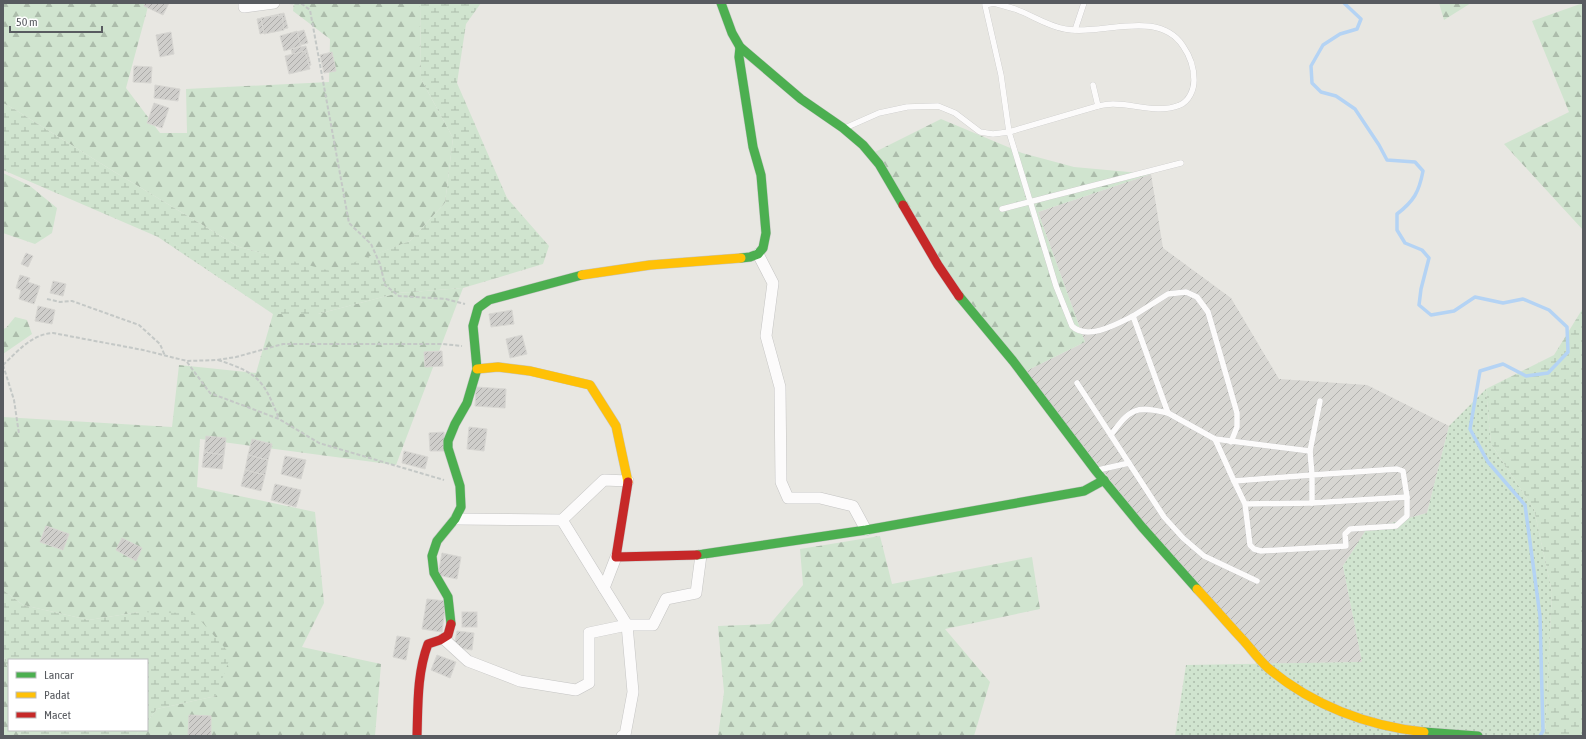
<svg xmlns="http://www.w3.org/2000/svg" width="1586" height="739" font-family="'Asap Condensed',sans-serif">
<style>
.industrial{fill:url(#industrial-furrows)}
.grass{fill:url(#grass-dots)}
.forest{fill:url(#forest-firs)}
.wetland{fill:url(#wetland-marsh)}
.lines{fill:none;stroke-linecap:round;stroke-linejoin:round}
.stream{stroke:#b4d3f4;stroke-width:3.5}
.building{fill:url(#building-hatch);stroke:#d7d6d2}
.lane-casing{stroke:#c4c4c3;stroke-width:6}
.street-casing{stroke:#c4c4c3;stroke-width:12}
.fast-casing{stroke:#c5c5c4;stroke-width:10}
.slow-casing{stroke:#c5c5c4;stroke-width:10}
.jam-casing{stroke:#c5c5c4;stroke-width:10}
.path{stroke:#c4c8c6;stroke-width:2;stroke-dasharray:4 2;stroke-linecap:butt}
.lane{stroke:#fcfbfb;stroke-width:5.5}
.street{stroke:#fcfbfb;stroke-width:11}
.fast{stroke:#4caf50;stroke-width:9}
.slow{stroke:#ffc107;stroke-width:9}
.jam{stroke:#c62828;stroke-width:9}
</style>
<defs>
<pattern id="industrial-furrows" width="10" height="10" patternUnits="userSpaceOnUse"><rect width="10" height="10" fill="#d7d6d2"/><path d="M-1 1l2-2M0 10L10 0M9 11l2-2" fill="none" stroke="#b1b1ae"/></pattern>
<pattern id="grass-dots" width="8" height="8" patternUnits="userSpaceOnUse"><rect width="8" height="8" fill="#d0e4cf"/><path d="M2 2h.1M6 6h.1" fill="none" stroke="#acbcab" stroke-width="1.8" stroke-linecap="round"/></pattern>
<pattern id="forest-firs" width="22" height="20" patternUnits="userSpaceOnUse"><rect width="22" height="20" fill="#d0e4cf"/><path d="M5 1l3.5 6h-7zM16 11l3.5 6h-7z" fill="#acbcab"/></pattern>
<pattern id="wetland-marsh" width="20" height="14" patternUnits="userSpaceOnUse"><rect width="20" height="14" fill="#d0e4cf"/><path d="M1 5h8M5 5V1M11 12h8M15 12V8" fill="none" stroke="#acbcab"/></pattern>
<pattern id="building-hatch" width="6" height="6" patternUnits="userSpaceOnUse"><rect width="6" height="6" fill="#cfcecb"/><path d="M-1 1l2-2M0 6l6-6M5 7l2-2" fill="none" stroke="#abaaa8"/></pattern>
</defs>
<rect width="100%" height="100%" fill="#e8e7e2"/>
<path class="industrial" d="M1151,174l12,74 68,50 48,81 88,6 82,41 -22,87 -61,17 -23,36 19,96 -105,2 -233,-292 61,-30 -47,-130z"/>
<path class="grass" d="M1486,389l5,55 43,65 18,83 -7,144h-370l11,-71 176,-3 -19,-96 23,-36 61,-17 22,-87z"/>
<g class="forest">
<path d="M3,3h146l-23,85 34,45h27l-1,-44 143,-7 1,-43 -37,-28 1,-8h126l1,76 32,59 -8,65 -35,38 -79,31 -92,-25 -126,-76 -99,-62 -11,-6z"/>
<path d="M1439,3h32l-27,17z"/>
<path d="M1583,3v227l-79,-86 65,-32 -37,-91z"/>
<path d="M941,119l81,34 52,14 77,7 -113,38 47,130 -61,30 -86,-102 -65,-117z"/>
<path d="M3,173l27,13 27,22 -5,25 -17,11 -32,-11z"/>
<path d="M463,288l-67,177 -196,-26 -3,48 118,25 9,91 -22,44 79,17 -6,72h-240l5,-6h7v-8l10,-13 59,-13 -77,-84 -50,8 -66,-15 -20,-15v-173l169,10 7,-62 77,8 17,-59h45l80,-21z"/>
<path d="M15,317l12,3 5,14 -29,20v-25l3,-1z"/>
<path d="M880,536l12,48 140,-27 8,52 -95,20 45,53 -16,54h-256l6,-44 -6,-66 52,-2 33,-39 -3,-36z"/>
<path d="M3,654l6,19v57h12l-2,6h-16z"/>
</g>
<g class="wetland">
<path d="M420,3h61l-15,21 -9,59 50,115 42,48 -6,18 -80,24 -65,5 -80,21h-45l-115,-77 -155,-67v-67l11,6 99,62 126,76 92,24 79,-30 35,-38 8,-65 -32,-59z"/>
<path d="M1583,308v428h-38l7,-144 -18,-83 -43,-65 -5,-55 68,-34z"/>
<path d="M3,590l20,15 66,15 50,-8 55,1 37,42 -15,41 -59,13 -10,13v-62h-138v13l-6,-19z"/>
<path d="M21,730h119l-5,6h-116z"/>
</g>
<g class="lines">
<path class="stream" d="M1344,3l17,16 -4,10 -17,5 -17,11 -12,21 1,17 9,9 15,4 19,13 24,36 8,15 28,2 8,9c-4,21 -9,30 -26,43v16l8,13 17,7 7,8 -8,31 -2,16 12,10 23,-4 21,-14 28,6 20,-4 26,11 18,17 1,25 -20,21 -22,3 -23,-12 -23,7 -10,58 18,33 37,43 15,111 3,115 -3,5"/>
</g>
<g class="building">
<path d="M145,3h24l-6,12 -19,-9z"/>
<path d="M284,13l4,15 -28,6 -3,-15z"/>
<path d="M282,15l2,15 -20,4 -3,-16z"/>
<path d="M304,30l4,13 -20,5 -3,-13z"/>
<path d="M297,31l4,15 -17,5 -4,-15z"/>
<path d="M171,32l3,22 -14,3 -4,-22z"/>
<path d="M306,46l5,19 -15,4 -5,-20z"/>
<path d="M305,51l5,18 -21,5 -4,-18z"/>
<path d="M332,52l4,19 -12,2 -4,-18z"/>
<path d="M134,66l18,1 -1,16 -18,-1z"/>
<path d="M155,85l25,4 -2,12 -24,-3z"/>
<path d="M154,103l15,5 -7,20 -15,-5z"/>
<path d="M26,253l7,3 -5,11 -7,-3z"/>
<path d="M20,275l10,3 -2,4 12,4 -6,18 -15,-5 2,-9 -5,-2z"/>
<path d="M53,281l13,3 -3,12 -13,-3z"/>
<path d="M38,306l17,4 -3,14 -17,-3z"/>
<path d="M512,310l2,14 -23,3 -2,-13z"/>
<path d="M522,335l5,19 -17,4 -4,-19z"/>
<path d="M442,351l1,15 -18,1 -1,-15z"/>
<path d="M476,387l30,2 -1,19 -30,-2z"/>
<path d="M469,427l18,2 -3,22 -17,-2z"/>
<path d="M444,432l1,19h-15l-1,-18z"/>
<path d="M206,436l20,2 -2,17 -20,-3z"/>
<path d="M252,439l20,5 -4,16 -20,-5z"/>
<path d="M404,451l24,6 -3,12 -23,-6z"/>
<path d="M204,452l20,3 -2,14 -20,-2z"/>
<path d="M248,455l20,5 -3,15 -20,-5z"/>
<path d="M285,456l21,4 -5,19 -20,-5z"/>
<path d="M245,470l20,5 -4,16 -20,-5z"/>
<path d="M275,484l26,6 -5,17 -25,-7z"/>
<path d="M46,526l23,8 -6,16 -23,-8z"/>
<path d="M122,538l20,10 -6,13 -20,-11z"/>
<path d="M442,553l19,4 -4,22 -19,-4z"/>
<path d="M427,599l19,2 -4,31 -20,-3z"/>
<rect x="462" y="612" width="15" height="15"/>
<path d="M457,631l17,2 -2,17 -18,-3z"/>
<path d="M397,636l13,2 -4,22 -13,-3z"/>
<path d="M437,655l19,7 -6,16 -19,-8z"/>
<path d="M189,715l22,1v20h-23z"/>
</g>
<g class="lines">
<g class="lane-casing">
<g id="lane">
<path d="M994,3c7,2 14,4 21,6 17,6 32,17 50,20 36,7 93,-21 118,17 7,10 11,22 11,34 0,10 -5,21 -14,25 -22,9 -45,-1 -67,-1 -5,0 -10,1 -15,2l-89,26 -8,-57 -16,-70z"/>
<path d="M1075,30l9,-27"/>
<path d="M1093,85l5,21"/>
<path d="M845,128l34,-15 28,-6 31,-1 17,7 25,19 13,2 16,-2 47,154 16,40c15,15 45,-2 61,-10l35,97 47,26 95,12"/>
<path d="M1002,209l179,-46"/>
<path d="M1133,316l35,-22 18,-2 11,5 11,15 29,101v14l-6,15"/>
<path d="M1077,383l87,134 19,21 21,18 53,25"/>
<path d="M1111,435c19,-26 24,-30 57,-22"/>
<path d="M1215,439l19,42"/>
<path d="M1098,470l31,-7"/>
<path d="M1312,503v-28l85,-6 6,2 4,26"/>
<path d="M1245,504l67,-1 95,-6v19l-11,10 -46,3 -5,5 1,12 -85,5 -7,-2 -4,-4 -5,-41 -11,-23 78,-6 -2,-24 10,-50"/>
</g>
</g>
<g class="street-casing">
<g id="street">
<path d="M244,3v4l30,-4"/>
<path d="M758,254l15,29 -7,53 14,51 1,95 7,16h32l33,8 13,24"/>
<path d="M456,519l106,1 42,-40 24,1"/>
<path d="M562,520l42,68"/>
<path d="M616,557l-12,31 23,37 6,67 -8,43 -3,1"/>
<path d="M444,639l24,22 52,20 56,9 13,-7v-50l38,-8h26l13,-26 30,-6 5,-38"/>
</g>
</g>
<g class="fast-casing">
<g id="fast">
<path d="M721,3l11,30 8,14 61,52 42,29 20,17 16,19 24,41"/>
<path d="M740,47l-1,10 14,90 8,28 5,58 -3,15 -5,6 -8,3 -9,1"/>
<path d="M959,296l54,65 83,110 46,56 55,62"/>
<path d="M697,555l169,-25 218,-39 20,-11"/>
<path d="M451,624l-3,-27 -14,-24 -2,-17 5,-15 18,-22 6,-12 -1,-21 -12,-38v-7l7,-17 12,-21 10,-34 -4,-43 5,-18 11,-8 93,-25"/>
<path d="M1424,732l54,4"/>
</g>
</g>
<g class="slow-casing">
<g id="slow">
<path d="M582,275l68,-10 91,-7"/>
<path d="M477,369l21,-2 32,4 60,14 26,41 12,56"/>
<path d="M1197,589c16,17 31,35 47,52 8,9 15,19 24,27 44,37 99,58 156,64"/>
</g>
</g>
<g class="jam-casing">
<g id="jam">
<path d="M903,205l35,60 21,31"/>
<path d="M628,482l-12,75 81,-2"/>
<path d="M417,736c1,-31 0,-63 11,-92l12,-4 8,-5 3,-11"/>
</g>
</g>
<g class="path">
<path d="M289,3l13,1 8,6 39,213 22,21 9,20 5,21 14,11 47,3 19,5"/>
<path d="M47,299l13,3 12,-1 67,24 21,19 5,12"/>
<path d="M218,360c40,13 46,20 61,59"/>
<path d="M187,362l23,31 69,26 40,24 125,37"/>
<path d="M3,365c15,-14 29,-31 50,-32l90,17 44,11 30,-1 19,-3 47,-13h160l19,2"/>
<path d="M3,365l11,35 5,34"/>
</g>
<use href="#lane" class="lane"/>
<use href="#street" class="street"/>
<use href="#fast" class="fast"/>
<use href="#slow" class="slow"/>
<use href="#jam" class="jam"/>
</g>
<rect width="1586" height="739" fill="none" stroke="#585b60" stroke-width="8"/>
<rect x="8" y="659" width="140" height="72" fill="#ffffff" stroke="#bcbdbf"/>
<rect x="16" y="672" width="20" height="6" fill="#4caf50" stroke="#bcbdbf"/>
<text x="44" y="679" font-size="12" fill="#585b60">Lancar</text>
<rect x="16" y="692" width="20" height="6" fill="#ffc107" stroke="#bcbdbf"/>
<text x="44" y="699" font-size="12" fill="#585b60">Padat</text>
<rect x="16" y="712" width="20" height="6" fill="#c62828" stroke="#bcbdbf"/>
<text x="44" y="719" font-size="12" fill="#585b60">Macet</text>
<path d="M10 26v6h92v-6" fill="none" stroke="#585b60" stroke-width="2"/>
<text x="16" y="26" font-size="12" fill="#585b60" stroke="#ffffff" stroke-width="3" paint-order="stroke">50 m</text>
</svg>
